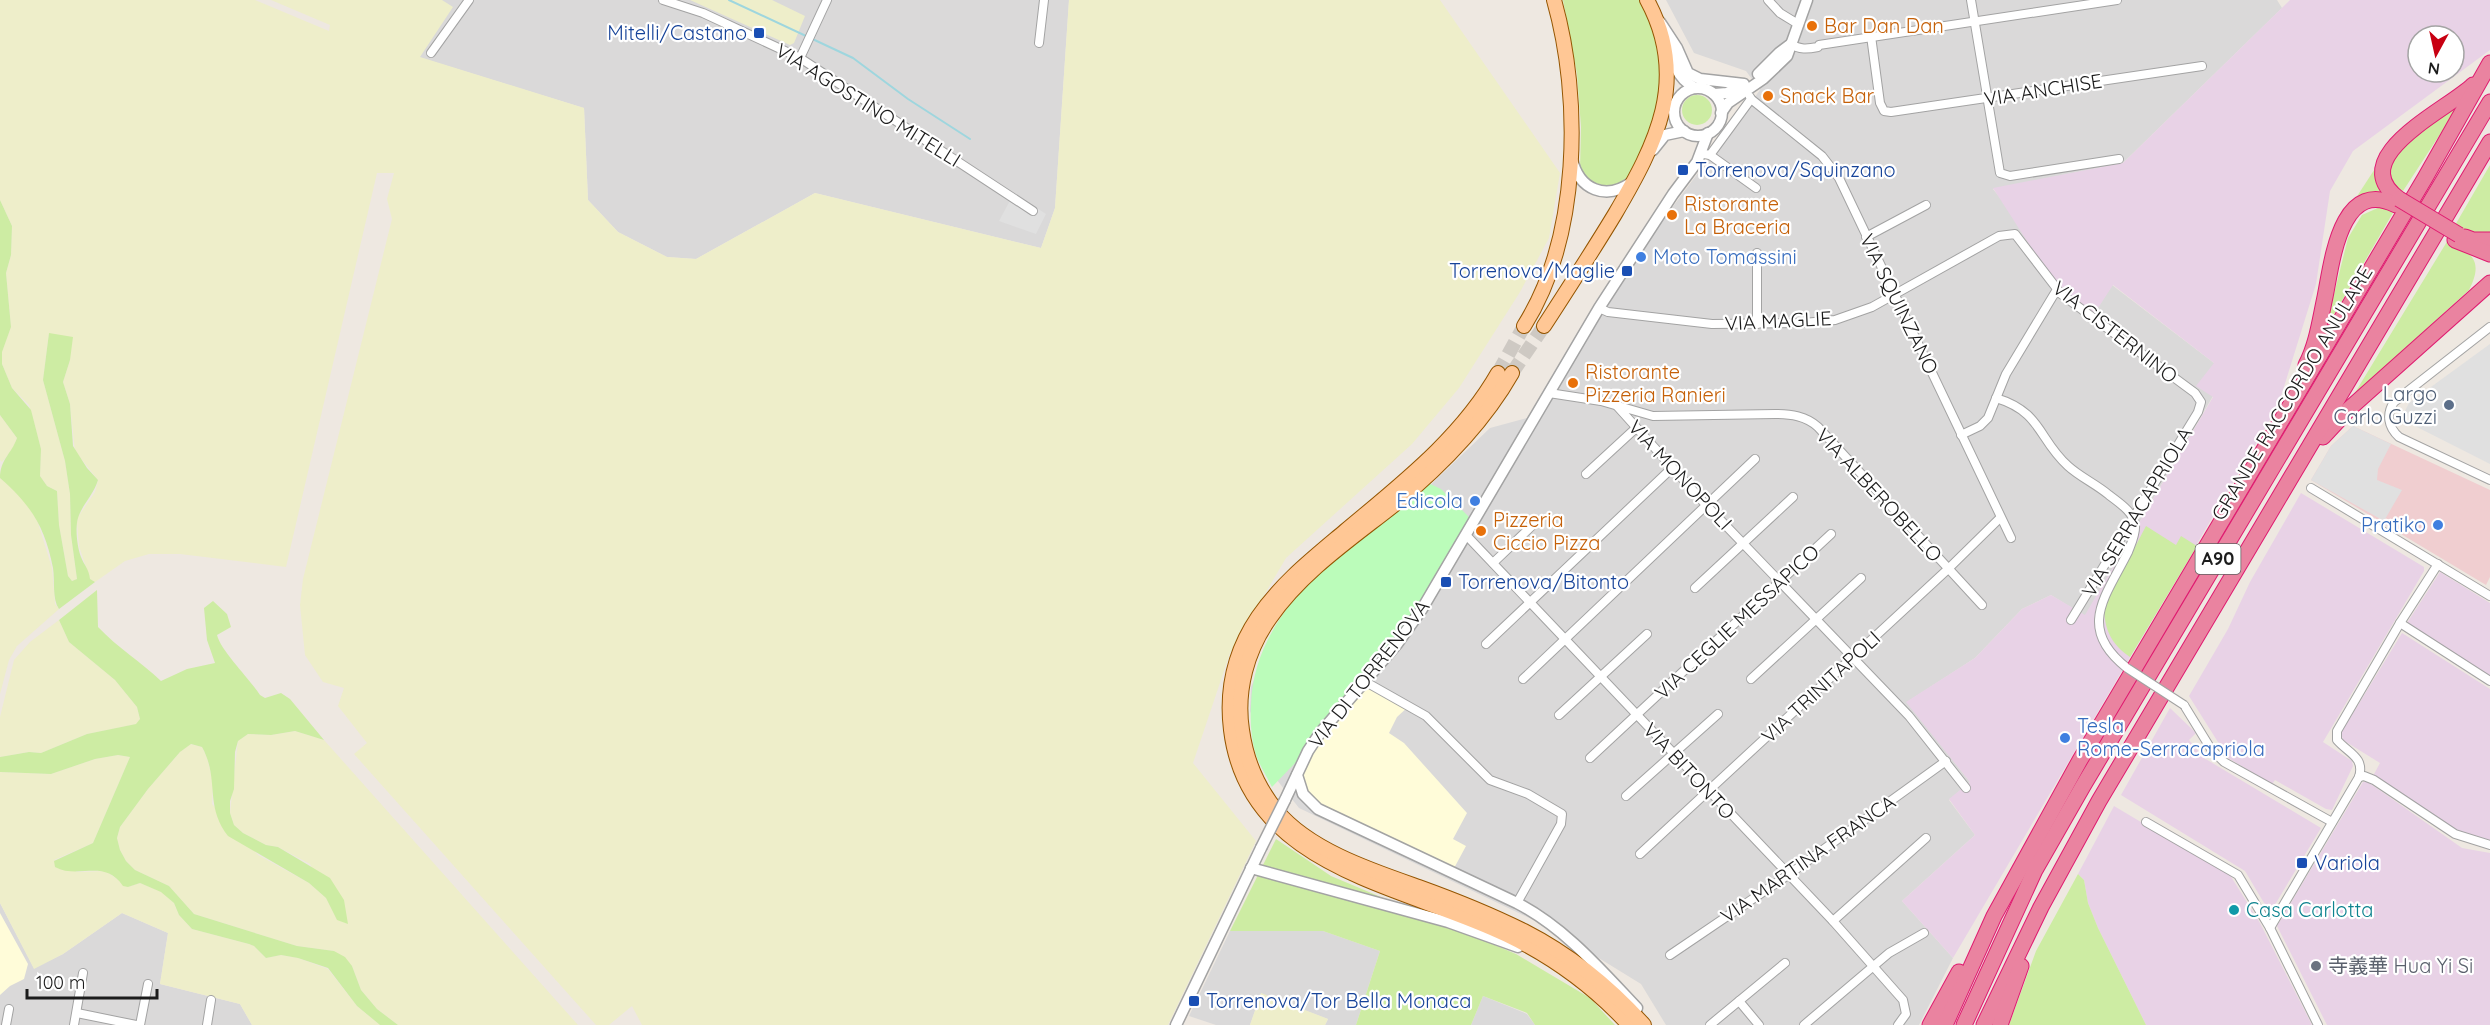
<svg xmlns="http://www.w3.org/2000/svg" width="2490" height="1025" font-family="Quicksand,'Noto Sans SC',sans-serif">
<style>
.residential{fill:#dad9d9}
.commercial{fill:#f0ced0}
.industrial{fill:#e8d2e6;fill-rule:evenodd}
.education{fill:#fffcd9}
.farmland{fill:#eeeeca}
.grass{fill:#cdeca3}
.park{fill:#bbfcba}
.parking{fill:#e0e0e0}
.lines{fill:none;stroke-linecap:round;stroke-linejoin:round}
.stream{stroke:#9ed6de;stroke-width:2}
.primary-tunnel{stroke:#cec9c3;stroke-width:14;stroke-dasharray:14 7;stroke-linecap:butt}
.minor-casing{stroke:#a3a3a3;stroke-width:10}
.tertiary-casing{stroke:#a3a3a3;stroke-width:13}
.primary-casing{stroke:#945500;stroke-width:16}
.motorway-casing{stroke:#df1b70;stroke-width:17}
.minor{stroke:#fff;stroke-width:8}
.tertiary{stroke:#fff;stroke-width:10}
.primary{stroke:#ffc795;stroke-width:14}
.motorway{stroke:#ea83a0;stroke-width:15}
.minor-bridge-casing{stroke:#a3a3a3;stroke-width:10;stroke-linecap:butt}
.tertiary-bridge-casing{stroke:#a3a3a3;stroke-width:13;stroke-linecap:butt}
.motorway-bridge-casing{stroke:#df1b70;stroke-width:17;stroke-linecap:butt}
.minor-bridge{stroke:#fff;stroke-width:8}
.tertiary-bridge{stroke:#fff;stroke-width:10}
.motorway-bridge{stroke:#ea83a0;stroke-width:15}
.food-dot{fill:#e8710a;stroke:#fff;stroke-width:2}
.transit-dot{fill:#1a4fb4;stroke:#fff;stroke-width:2}
.shop-dot{fill:#3f7fe0;stroke:#fff;stroke-width:2}
.service-dot{fill:#5c6f8a;stroke:#fff;stroke-width:2}
.culture-dot{fill:#0f9aa8;stroke:#fff;stroke-width:2}
.worship-dot{fill:#6b7280;stroke:#fff;stroke-width:2}
.labels{text-anchor:middle;stroke-width:4.5;stroke-linejoin:round;paint-order:stroke}
.shield{fill:#fff;stroke:#606060;stroke-width:1.5}
.shield-label{font-size:18px;font-weight:bold;fill:#1c1c1c}
.food-label{font-size:20px;fill:#c56008;stroke:#fff;text-anchor:start}
.transit-label{font-size:20px;fill:#164399;stroke:#fff;text-anchor:start}
.street-label{font-size:20px;fill:#1c1c1c;stroke:#fff}
.shop-label{font-size:20px;fill:#366cbe;stroke:#fff;text-anchor:start}
.service-label{font-size:20px;fill:#4e5e75;stroke:#fff;text-anchor:end}
.culture-label{font-size:20px;fill:#0d838f;stroke:#fff;text-anchor:start}
.worship-label{font-size:20px;fill:#5b616d;stroke:#fff;text-anchor:start}
</style>
<rect width="100%" height="100%" fill="#eee8e1"/>
<g class="residential">
<path d="M381,0h688l-14,208 -14,40 -226,-55 -119,66 -29,-2 -49,-25 -30,-32 -4,-92 -218,-67z"/>
<path d="M1666,0h611l5,8 -159,155 -130,26 101,125 18,-29 102,78 -1,33 -128,220 -34,-21 -29,14 -47,49 -68,44 63,80 -21,18 26,35 -73,66 51,57 -34,67h-253l-25,-41 -91,-56 -251,-120 -26,-33 -23,-64 1,-24 15,-35 110,-115 114,-109 37,-10 112,-166 121,-162 -14,-19 -52,-18z"/>
<path d="M0,903l34,65 29,-14 59,-41 46,20 -8,51 80,20 12,21h-252z"/>
<path d="M1230,931h93l57,20 -24,74h-31l3,-6 -67,-25 -11,31h-34l-27,-9z"/>
<path d="M1483,996l44,18 8,11h-64z"/>
</g>
<path class="commercial" d="M2353,426l137,64v87l-4,8 -175,-105 20,-34z"/>
<g class="industrial">
<path d="M2290,0h200v50l-137,101 -23,40 -14,93 -38,122 -325,552 -51,-57 73,-66 -26,-36 21,-17 -64,-80 69,-44 47,-49 29,-14 34,20 128,-218 -17,-11 18,-23 -101,-78 -19,29 -37,-26 -64,-100 130,-25zM2418,36h36v36h-36z"/>
<path d="M2301,493l123,74v4l-101,171 29,19 1,5 -21,44 -6,-1 -51,-29 -3,4 -44,-26 -39,-62 39,-67 22,-47z"/>
<path d="M2440,572l50,31v73l-83,-53z"/>
<path d="M2402,633l88,56v151l-30,-7 -87,-57 7,-13 -37,-23 -2,-7z"/>
<path d="M2170,708l26,25 -7,7 15,18 117,70 -51,85 -25,-42 -124,-76z"/>
<path d="M2363,782h5l94,66 28,5v172h-163l-50,-99z"/>
<path d="M2114,806l116,69 30,48 52,102h-166l-48,-97 -10,-25 -4,-23 -6,-6z"/>
</g>
<g class="education">
<path d="M1364,681l45,25 -12,11 -8,16 15,10 63,70 -14,26 13,7 -14,26 -128,-60 -26,-28 10,-33z"/>
<path d="M0,913l28,51 -4,15 -14,7 -10,9z"/>
</g>
<g class="farmland">
<path d="M0,0h255l74,31 1,-6 -59,-25h171l11,7 -33,50 164,51 4,92 30,32 49,25 29,2 119,-66 226,55 14,-40 14,-208h371l120,173 -11,65 -29,54 -61,96 -47,56 -126,114 -56,95 -37,110 63,78 -88,184h-526l-10,-19 -23,19h-13l-242,-271 13,-11 -29,-37 6,-18 -21,-6 -18,-27 -5,-50 3,-26 89,-360 -5,-20 7,-26h-17l-91,394 -106,-13h-31l-24,7 -30,21 -5,-3 -11,-33 -2,-23 1,-6 17,-25 3,-12 -23,-29 -5,-47 -7,-22 7,-22 -21,-27 -6,47 22,81 5,33 1,41 6,44 -5,2 -4,-5 -9,-51 -2,-34 -10,-5 -7,-10 1,-27 -12,-44 -17,-17 -10,-24 -1,-11 10,-26 -5,-54 5,-18 1,-29 -12,-26z"/>
<path d="M690,0h82l33,16 -11,27 -4,2z"/>
<path d="M0,415l17,23 -4,11 -11,13 -2,-2z"/>
<path d="M0,478l22,18 15,24 15,48 3,36 4,5 -42,37 -8,14 -9,34z"/>
<path d="M59,620l10,22 46,38 22,27 3,12 -3,5 -50,10 -46,19 -12,-1 -29,5v-40l14,-57 16,-18z"/>
<path d="M295,731l29,9 254,285h-180l-21,-16 -16,-19 -9,-24 -18,-15 -37,-5 -103,-32 -25,-28 -34,-16 -9,-9 -6,-11 -3,-12 3,-11 28,-38 32,-37 10,-8 12,3 5,11 6,23 -1,23 46,51 51,28 17,15 11,22 -27,-56 -32,-17 -12,-2 -23,-12 -9,-8 -4,-12 8,-72 10,-7 23,1z"/>
<path d="M118,755l12,2 -37,86 -39,17 23,12 29,-1 22,16 12,-4 22,9 12,11 5,12 13,14 57,15 5,2 12,12 15,-3 17,3 30,11 29,37 23,19h-128l-12,-21 -80,-20 8,-51 -46,-20 -59,41 -29,15 -34,-66v-131l51,2 44,-15z"/>
<path d="M1261,993l67,26 -3,6h-75z"/>
</g>
<g class="grass">
<path d="M1563,0h76c12,20 20,42 23,65 3,24 -18,102 -38,116 -12,8 -22,5 -35,2l-9,-14 1,-42 -4,-53z"/>
<circle cx="1697" cy="110" r="15"/>
<path d="M2461,102l-58,89c-42,-27 38,-73 58,-89z"/>
<path d="M2380,161l10,37 -40,9z"/>
<path d="M2490,165v71l-8,1 -28,-10z"/>
<path d="M0,200l12,26 -1,29 -5,18 5,54 -9,25v12l10,24 19,22 10,39 -1,27 7,10 10,5 2,34 9,51 4,5 5,-2 -6,-44 -1,-41 -5,-33 -22,-81 6,-47 24,4 -3,23 -7,22 7,22 3,42 14,22 11,12c-4,14 -16,25 -20,38 -3,10 -1,29 3,39 3,8 8,12 9,22l5,3 -36,27c-7,-10 -4,-28 -6,-41 -8,-41 -22,-63 -53,-90 0,-19 11,-23 17,-40l-17,-23z"/>
<path d="M2380,207l14,4 -69,119 23,-92 14,-23z"/>
<path d="M2448,240c24,14 36,20 21,50l-116,106z"/>
<path d="M2146,526l30,19 5,-9 16,10 -67,111c-19,-13 -26,-28 -26,-51z"/>
<path d="M97,590l1,37c20,21 43,35 63,54l26,-12 28,-6 -8,-23 -3,-32 9,-7 14,13 4,13 -14,8c4,16 32,43 43,60l5,3 16,-5 9,6 34,41 -29,-9 -24,4 -23,-1 -10,7 -3,11 -1,37 -4,12v12l4,12 9,8 23,12 12,2 52,31 14,22 4,24 -11,-4 -11,-22 -17,-15 -81,-47c-24,-31 -8,-56 -26,-89l-11,-3 -11,8 -32,37 -28,38 -3,11 3,12 6,11 9,9 34,16 25,28 103,32 37,5 11,6 7,9 9,24 16,19 21,16h-18l-23,-19 -29,-38 -30,-10 -17,-3 -15,3 -12,-12 -5,-2 -57,-15 -13,-14 -5,-12 -13,-11 -21,-9 -12,4 -5,-1c-19,-28 -44,-6 -68,-19l-1,-6 39,-18 37,-86 -12,-2 -23,4 -44,15 -51,-2v-15l29,-5 12,1 46,-19 49,-10 4,-5 -3,-12 -22,-27 -46,-38 -10,-22z"/>
<path d="M1276,839l55,37 185,78 74,44 25,27h-80l-8,-12 -44,-17 -12,29h-115l24,-74 -57,-20h-93z"/>
<path d="M2078,874l6,6 4,23 10,25 48,97h-137l27,-74z"/>
</g>
<path class="park" d="M1426,482l15,7 33,33 -47,79 -130,160 -25,26c-5,-10 -12,-21 -16,-32 -5,-16 -6,-34 -5,-50 3,-101 105,-164 175,-223z"/>
<g class="parking">
<path d="M1014,193l32,21 -10,20 -37,-13z"/>
<path d="M2490,344v120l-79,-40 -6,-13 4,-8z"/>
<path d="M2353,426l38,18 -13,25 -1,11 25,10 -18,31 -73,-41 20,-34z"/>
</g>
<g class="lines">
<path class="stream" d="M729,0l124,58 55,41 62,40"/>
<g class="primary-tunnel">
<path d="M1498,373l26,-47"/>
<path d="M1512,373l32,-47"/>
</g>
<g class="minor-casing">
<g id="minor">
<path d="M663,0l40,13 97,45 233,153"/>
<path d="M1768,0l12,13 18,11"/>
<path d="M1971,0l29,173 10,3 109,-17"/>
<path d="M1871,36l9,67 4,8 7,1 311,-46"/>
<path d="M1039,43l5,-43"/>
<path d="M1791,44c8,6 17,5 27,3l1,-2 298,-45"/>
<path d="M431,53l38,-53"/>
<path d="M800,58l27,-58"/>
<path d="M1751,99l71,57 17,22 172,360"/>
<path d="M1704,154l6,1 46,33"/>
<path d="M1710,155l41,-56 -1,-2"/>
<path d="M1866,237l60,-32"/>
<path d="M1757,253v71"/>
<path d="M1599,308l9,4 104,12 92,-1 31,-3 37,-13 127,-71 16,-2 46,60 134,99 6,9 -3,10 -127,208"/>
<path d="M2490,327l-96,75c-8,12 -6,25 5,35l91,43"/>
<path d="M1549,393l52,8 52,15 122,-2c16,0 31,2 43,13l164,178"/>
<path d="M1996,398c46,14 42,41 72,68 12,11 28,18 41,29 9,7 25,17 26,30 1,9 -4,19 -7,27 -22,44 -52,76 -1,116"/>
<path d="M1617,406l90,100 202,210 57,72"/>
<path d="M1961,435l19,-9 8,-8 18,-44 50,-83"/>
<path d="M1586,474l50,-46"/>
<path d="M2311,488l179,108"/>
<path d="M1466,535l367,386 70,79 3,14 -8,11"/>
<path d="M1493,563l45,-43"/>
<path d="M1695,588l98,-91"/>
<path d="M2400,623l90,58"/>
<path d="M1486,644l186,-176"/>
<path d="M1523,679l232,-220"/>
<path d="M1751,679l110,-101"/>
<path d="M1364,681l62,35 64,64 38,14 34,20 -1,10 -44,79"/>
<path d="M2184,705l27,44 13,13 108,60"/>
<path d="M1559,715l88,-81"/>
<path d="M1590,758l241,-224"/>
<path d="M2359,777l5,-1 10,4 81,54 35,11"/>
<path d="M1626,796l92,-82"/>
<path d="M2146,822l92,53 32,53 48,97"/>
<path d="M1640,854l308,-285 52,-51"/>
<path d="M1833,921l93,-83"/>
<path d="M2270,928l89,-151c6,-20 -11,-24 -22,-37v-9l63,-108 38,-59"/>
<path d="M1670,955l118,-80 158,-114"/>
<path d="M1739,1001l20,24"/>
<path d="M77,1013l59,12"/>
<path d="M6,1025l3,-16"/>
<path d="M74,1025l9,-52"/>
<path d="M140,1025l8,-41"/>
<path d="M207,1025l4,-25"/>
<path d="M1710,1025l75,-62"/>
<path d="M1804,1025l85,-72 35,-20"/>
</g>
</g>
<g class="tertiary-casing">
<g id="tertiary">
<path d="M1660,22l17,26 11,25 12,6 44,5"/>
<path d="M1673,43c0,21 3,34 22,45"/>
<path d="M1758,74l21,-21 12,-9"/>
<circle cx="1698" cy="112" r="24"/>
<path d="M1714,94l13,-1 16,-8"/>
<path d="M1721,113l7,-10 35,-24 24,-23 20,-56"/>
<path d="M1653,150l12,-15 19,-4"/>
<path d="M1572,159c7,31 34,42 60,23"/>
<path d="M1297,775l6,19 15,15 199,94c48,25 83,66 120,105"/>
<path d="M1285,800l23,-49 12,-18 77,-89 25,-35 177,-301 74,-114 24,-32 11,-29"/>
<path d="M1251,868l197,54 70,25"/>
<path d="M1176,1025l85,-177"/>
</g>
</g>
<g class="primary-casing">
<g id="primary">
<path d="M1524,326c56,-89 58,-227 30,-326"/>
<path d="M1544,326c24,-37 48,-74 71,-112 41,-70 75,-135 32,-214"/>
<path d="M1498,373c-37,65 -97,111 -153,158 -32,27 -64,52 -87,86 -23,34 -32,73 -27,113 17,139 173,155 276,205 46,22 87,52 122,90"/>
<path d="M1512,373c-29,51 -73,95 -118,132 -43,34 -92,67 -124,113 -23,32 -34,73 -28,112 4,29 16,58 35,81 32,39 96,60 142,76 36,13 71,27 105,44 45,23 86,56 120,94"/>
</g>
</g>
<g class="motorway-casing">
<g id="motorway">
<path d="M2399,199c-57,-42 50,-90 74,-114"/>
<path d="M2465,237l8,3h17"/>
<path d="M2455,240l35,14"/>
<path d="M2306,365c11,-21 14,-45 19,-68 7,-34 15,-120 71,-92"/>
<path d="M2323,437l26,-28 141,-126"/>
<path d="M1930,1025l29,-53"/>
<path d="M1945,1025l49,-109 86,-156 345,-582 65,-115"/>
<path d="M1964,1025l71,-155 48,-84 407,-684"/>
<path d="M1984,1025l57,-118 58,-106 391,-659"/>
<path d="M2000,1025l21,-59"/>
</g>
</g>
<use href="#minor" class="minor"/>
<use href="#tertiary" class="tertiary"/>
<use href="#primary" class="primary"/>
<use href="#motorway" class="motorway"/>
<g class="minor-bridge-casing">
<path id="minor-bridge" d="M2127,668l57,37"/>
</g>
<g class="tertiary-bridge-casing">
<path id="tertiary-bridge" d="M1261,848l24,-48"/>
</g>
<g class="motorway-bridge-casing">
<path id="motorway-bridge" d="M2399,199l60,36"/>
</g>
<use href="#minor-bridge" class="minor-bridge"/>
<use href="#tertiary-bridge" class="tertiary-bridge"/>
<use href="#motorway-bridge" class="motorway-bridge"/>
</g>
<g class="food-dot">
<circle cx="1812" cy="26" r="6"/>
<circle cx="1768" cy="96" r="6"/>
<circle cx="1672" cy="215" r="6"/>
<circle cx="1573" cy="383" r="6"/>
<circle cx="1481" cy="531" r="6"/>
</g>
<g class="transit-dot">
<rect x="753" y="27" width="12" height="12" rx="3"/>
<rect x="1677" y="164" width="12" height="12" rx="3"/>
<rect x="1621" y="265" width="12" height="12" rx="3"/>
<rect x="1440" y="576" width="12" height="12" rx="3"/>
<rect x="2296" y="857" width="12" height="12" rx="3"/>
<rect x="1188" y="995" width="12" height="12" rx="3"/>
</g>
<g class="shop-dot">
<circle cx="1641" cy="257" r="6"/>
<circle cx="1475" cy="501" r="6"/>
<circle cx="2438" cy="525" r="6"/>
<circle cx="2065" cy="738" r="6"/>
</g>
<circle class="service-dot" cx="2449" cy="405" r="6"/>
<circle class="culture-dot" cx="2234" cy="910" r="6"/>
<circle class="worship-dot" cx="2316" cy="966" r="6"/>
<g class="labels">
<rect class="shield" x="2195.5" y="544" width="45" height="30" rx="4.5"/>
<g class="shield-label">
<text x="2218" y="565">A90</text>
</g>
<g class="food-label">
<text x="1824" y="33">Bar Dan Dan</text>
<text x="1780" y="103">Snack Bar</text>
<text x="1684" y="211">Ristorante<tspan x="1684" dy="23">La Braceria</tspan></text>
<text x="1585" y="379">Ristorante<tspan x="1585" dy="23">Pizzeria Ranieri</tspan></text>
<text x="1493" y="527">Pizzeria<tspan x="1493" dy="23">Ciccio Pizza</tspan></text>
</g>
<g class="transit-label">
<text x="747" y="40" text-anchor="end">Mitelli/Castano</text>
<text x="1695" y="177">Torrenova/Squinzano</text>
<text x="1615" y="278" text-anchor="end">Torrenova/Maglie</text>
<text x="1458" y="589">Torrenova/Bitonto</text>
<text x="2314" y="870">Variola</text>
<text x="1206" y="1008">Torrenova/Tor Bella Monaca</text>
</g>
<g class="street-label">
<text transform="translate(2043 90) rotate(-9)" y="7">VIA ANCHISE</text>
<text transform="translate(868 105) rotate(32)" y="7">VIA AGOSTINO MITELLI</text>
<text transform="translate(1899 304) rotate(64)" y="7">VIA SQUINZANO</text>
<text transform="translate(1778 321) rotate(-3)" y="7">VIA MAGLIE</text>
<text transform="translate(2115 332) rotate(38)" y="7">VIA CISTERNINO</text>
<text transform="translate(2292 393) rotate(-59)" y="7">GRANDE RACCORDO ANULARE</text>
<text transform="translate(1680 475) rotate(47)" y="7">VIA MONOPOLI</text>
<text transform="translate(1879 495) rotate(47)" y="7">VIA ALBEROBELLO</text>
<text transform="translate(2137 512) rotate(-59)" y="7">VIA SERRACAPRIOLA</text>
<text transform="translate(1737 622) rotate(-43)" y="7">VIA CEGLIE MESSAPICO</text>
<text transform="translate(1369 674) rotate(-52)" y="7">VIA DI TORRENOVA</text>
<text transform="translate(1821 687) rotate(-43)" y="7">VIA TRINITAPOLI</text>
<text transform="translate(1689 771) rotate(47)" y="7">VIA BITONTO</text>
<text transform="translate(1808 859) rotate(-35)" y="7">VIA MARTINA FRANCA</text>
</g>
<g class="shop-label">
<text x="1653" y="264">Moto Tomassini</text>
<text x="1463" y="508" text-anchor="end">Edicola</text>
<text x="2426" y="532" text-anchor="end">Pratiko</text>
<text x="2077" y="733">Tesla<tspan x="2077" dy="23">Rome-Serracapriola</tspan></text>
</g>
<g class="service-label">
<text x="2437" y="401">Largo<tspan x="2437" dy="23">Carlo Guzzi</tspan></text>
</g>
<g class="culture-label">
<text x="2246" y="917">Casa Carlotta</text>
</g>
<g class="worship-label">
<text x="2328" y="973">寺義華 Hua Yi Si</text>
</g>
</g>
<g transform="translate(2436 54) rotate(188)"><circle r="28" fill="#ffffff" stroke="#a4a4a4" stroke-width="1.5"/>
<path d="M0-4.5L10 22L0 15L-10 22Z" fill="#c80012"/>
<text y="-9" font-size="16" font-weight="bold" text-anchor="middle" fill="#1c1c1c">N</text>
</g>
<path d="M27 989v9h130v-9" fill="none" stroke="#1c1c1c" stroke-width="3"/>
<text x="36" y="989" font-size="18" fill="#1c1c1c" stroke="#ffffff" stroke-width="4.5" paint-order="stroke">100 m</text>
</svg>
